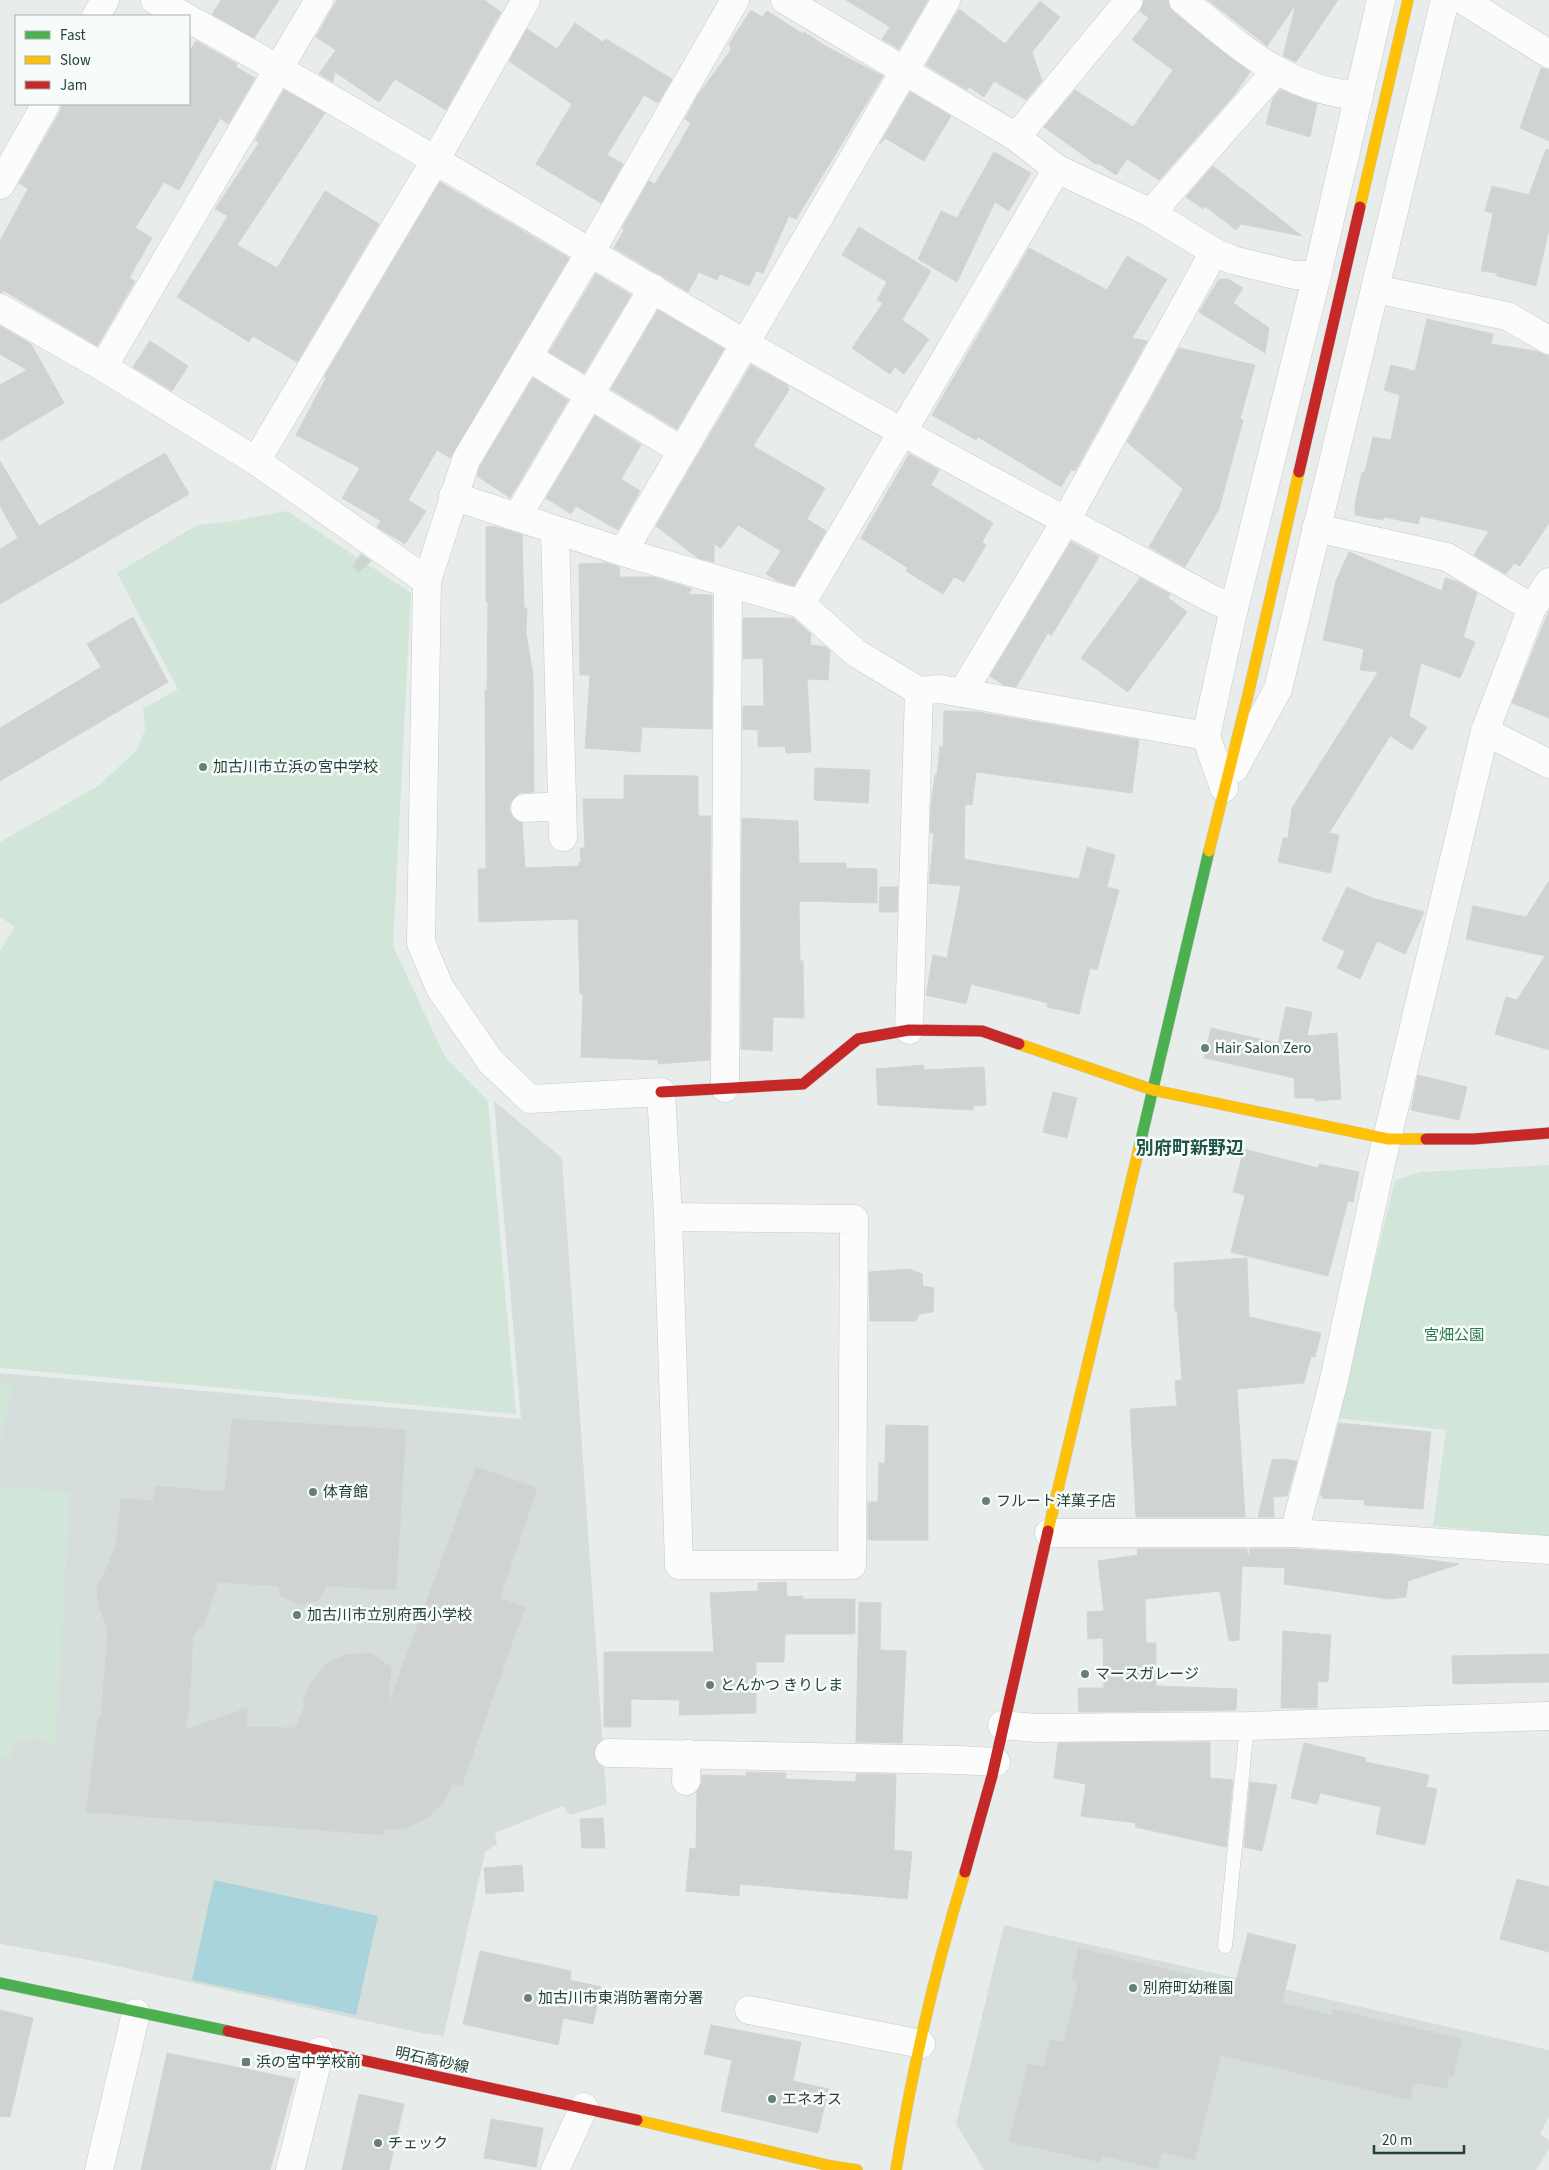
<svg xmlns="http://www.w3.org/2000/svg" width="1549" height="2170" font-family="'Source Sans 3','Noto Sans JP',sans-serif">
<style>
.built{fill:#d6dedb}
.green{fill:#d1e6d8}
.water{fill:#a9d4db}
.building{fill:#cfd4d2;stroke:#d1d6d4}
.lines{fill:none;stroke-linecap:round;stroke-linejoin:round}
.lane-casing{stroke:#c5cac8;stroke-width:15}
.street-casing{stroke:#c5cac8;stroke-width:29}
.fast-casing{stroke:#c3cbc8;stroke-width:12}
.slow-casing{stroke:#c3cbc8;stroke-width:12}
.jam-casing{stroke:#c3cbc8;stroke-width:12}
.lane{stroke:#fcfcfc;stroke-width:14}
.street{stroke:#fcfcfc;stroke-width:28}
.fast{stroke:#4caf50;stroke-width:11}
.slow{stroke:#ffc107;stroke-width:11}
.jam{stroke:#c62828;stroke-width:11}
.poi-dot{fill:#697e78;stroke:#f7fbf9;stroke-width:2}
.labels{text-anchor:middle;stroke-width:5;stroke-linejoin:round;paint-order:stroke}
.poi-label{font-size:15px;fill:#24423a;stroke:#f7fbf9;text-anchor:start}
.park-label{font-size:15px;fill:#2d7a4b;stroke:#f7fbf9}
.street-label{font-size:15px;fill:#24423a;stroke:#f7fbf9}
.quarter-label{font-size:18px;font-weight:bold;fill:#1f5548;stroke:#f7fbf9}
</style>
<rect width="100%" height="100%" fill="#e8edeb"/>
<g class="built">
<path d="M494,1101l68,57 45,646 -37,11 -7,-9 -68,27 2,11 -12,8 -42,187v-3l-22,-3 -327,-72 -94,-17v-571l521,46z"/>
<path d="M1004,1925l545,125v67l-9,17 9,6v9l-13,21h-552l-28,-46z"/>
</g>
<g class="green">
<path d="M287,511l124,82 -18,353 52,111 43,44 28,313 -516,-46v-417l15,-24 -15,-10v-75l98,-56 38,-35 9,-21 -2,-21 35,-20 -61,-116 80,-48 30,-3z"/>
<path d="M1549,1165v372l-116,-11 13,-96 -109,-12 58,-238 26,-8z"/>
<path d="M0,1383l12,2 -12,61z"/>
<path d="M0,1486l70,7 -14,251 -18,-5 -24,2v7l-5,10h-9z"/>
</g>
<path class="water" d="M214,1880l164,36 -22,99 -164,-35z"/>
<g class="building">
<path d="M221,0h58l-25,38 -42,-24z"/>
<path d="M337,0h147l17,12 -55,98 -51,-31 -16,23 -44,-30 -2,10 -14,-8 17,-24 -20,-13z"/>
<path d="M846,0h82l-29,49 -17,-10 8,-12z"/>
<path d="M1144,0h24l1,6 4,6 77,60 -16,23 -75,85 -32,-21 -11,16 -18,-12 -1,2 -53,-38 31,-37 58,37 40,-57 -41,-30 17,-22 -9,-7z"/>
<path d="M1208,0h130l-42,62 -13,-6 13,-52 -29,42z"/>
<path d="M1040,1l20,16 -28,35 10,29 -16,19 -32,-19 -10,16 -15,-10 -2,3 -41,-25 33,-56 46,35z"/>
<path d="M751,10l11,7 5,-6 36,23 1,-2 23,15 56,29 -87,143 -7,-3 -26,57 -7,-2 -7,15 -29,-12 -3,6 -18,-8 -11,20 -74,-44 10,-18 -2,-2 27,-47 6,3 17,-28 19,-33 -6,-4 13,-24 33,-45 -2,-6z"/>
<path d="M575,23l28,19 3,-3 66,40 -14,24 -14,-8 -37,60 16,9 -22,39 -65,-39 36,-60 -63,-43 18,-32 30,20z"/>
<path d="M196,41l41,23 -1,3 19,11 -27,46 -8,-6 -41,72 -15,-8 -29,46 17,10 -23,40 6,3 -38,65 -96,-57 2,4 -3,-1v-51l28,-52 -9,-6 41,-71 2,-8h127v-52z"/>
<path d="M1541,68l8,2v71l-29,-13z"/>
<path d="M284,90l41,23 -88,132 40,23 48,-77 54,33 -82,138 -44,-26 -4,6 -72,-45 51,-81 -13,-7 44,-66 -4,-3z"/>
<path d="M1280,90l37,14 -7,33 -44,-13 7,-26z"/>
<path d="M910,92l41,24 -27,45 -39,-23 -5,6z"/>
<path d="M1546,149l3,1v79l-13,57 -39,-10v-3l-16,-2 12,-58 -8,-2 7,-25 37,9z"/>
<path d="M994,152l37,21 -22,38 -14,-9 -38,80 -39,-23 23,-48 16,7z"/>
<path d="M1213,166l89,70 -61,-12 -5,6 -31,-24 -2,3 -17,-12z"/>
<path d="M440,182l129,76 -119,200 -13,-8 -29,50 18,11 -21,33 -28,-17 4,-6 -39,-23 18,-30 -64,-33 30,-57 -2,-1z"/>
<path d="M859,227l72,44 -29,49 27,19 -25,35 -9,-7 -5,7 -38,-26 31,-45 -6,-3 10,-18 -45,-27z"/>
<path d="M1029,248l78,42 20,-34 40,23 -35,59 15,3 -72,130 -4,-1 -10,17 -83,-50 -2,3 -44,-25z"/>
<path d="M596,274l35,21 -47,78 -35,-21z"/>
<path d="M1219,279h9l15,9 -10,15 36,25 -4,25 -66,-41z"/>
<path d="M658,310l66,39 -47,80 -66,-40z"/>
<path d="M1427,319l66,15 -2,10 45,7 13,5v167l-29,43 -6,-3 -8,11 -32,-19 15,-24 -69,-15 -2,8 -34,-7 -1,3 -28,-5v-11l7,-32h3l8,-35 18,3 9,-45 -16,-5 7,-25 24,6z"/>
<path d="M0,326l31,18 33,59 -64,38v-56l27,-15 -27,-16z"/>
<path d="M150,341l38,25 -16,25 -39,-24z"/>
<path d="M1179,348l76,17 -15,54 3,1 -24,89 -34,58 -36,-20 34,-58 -56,-47z"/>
<path d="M751,365l36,20 2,5 -36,56 72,42 -18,31 19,12 -32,55 -16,-5 -12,-7 15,-23 -43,-26 -17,23 -7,-4v18l-16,-4 -42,-32z"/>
<path d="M533,378l35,22 -58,98 -33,-22 3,-10z"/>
<path d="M595,416l46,29 -20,34 19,12 -22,39 -42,-24 -5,8 -25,-16z"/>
<path d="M165,453l24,41 -189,110v-55l18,-11 -18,-32v-45l39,65z"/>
<path d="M909,454l30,16 -8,15 62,38 -11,19 4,3 -22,37 -10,-5 -11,17 -37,-23 2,-3 -47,-30z"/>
<path d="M494,526l28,9 2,73h3l-1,25 7,42 1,117 -15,1 -8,8 -2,7 3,9 10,6 3,45 54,-2v-4h2l-1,-14h5l-2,-49h41v-24l74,1v40h13l-1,244 -52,4v-4l-77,-3 2,-63h-3l-2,-75 -99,3 -1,-53h8l-1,-179h2l1,-88h-2v-75z"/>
<path d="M1071,542l28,15 -48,79 -3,-3 -32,54 -12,-2 -14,-9z"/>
<path d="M1349,552l93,39 3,-13 11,3 21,12 -14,44 12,5 -15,36 -39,-15 -12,53 18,11 -15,23 -22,-14 -61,97 10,2 -8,38 -53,-11 5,-24h5l4,-30 86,-136 -18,-2 4,-21 -41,-9 13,-59z"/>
<path d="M361,554l10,7 -12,11 -6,-6z"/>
<path d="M606,563l13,4 1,10h34l38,12 -4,5 24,1v134l-70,-2 -2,25 -55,-4 5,-73h-10l-1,-111z"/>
<path d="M1140,578l30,16 -2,4 19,14 -59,80 -47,-34z"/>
<path d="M1549,611v107l-37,-15z"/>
<path d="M133,617l35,65 -168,99v-53l101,-61 -14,-23z"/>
<path d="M743,618h50l18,16 -1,11 16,2 4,4 -2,29 -21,-1 4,73 -25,1 -1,-7 -27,1v-17l-15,-1v-23h21l-1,-48 -20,1z"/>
<path d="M944,711l34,1 161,28 -7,53 -156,-21 -4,33 -7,-1 -1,55 115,20 8,-32 28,8 -8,32 12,3 -22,80 -7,-2 -11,46 -32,-7 1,-4 -77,-19 -5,20 -40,-9 7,-40 14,3 14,-72 -32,-3 5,-50h-4l1,-28 4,-30h2l3,-29 3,1z"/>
<path d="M815,768l55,2 -2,33 -54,-3z"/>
<path d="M742,818l56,3 1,42h47v5l31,1v34l-78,-2 1,60h3l1,57 -31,-1 -1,34 -31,-2z"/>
<path d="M1549,881v169l-54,-16 11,-37 11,3 28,-44 -79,-17 7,-33 53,11z"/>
<path d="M880,887h18l-1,25h-18z"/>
<path d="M1347,887l25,11 52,14 -19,42 -28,-13 -17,38 -23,-11 8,-17 -23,-11z"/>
<path d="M1286,1007l26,5 -5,24 30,-3 4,66 -25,2 -1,-3h-20l-1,-20 -90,-20 7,-30 67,15z"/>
<path d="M923,1065l1,5 60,-3 2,38 -14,1 1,4 -95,-5 -2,-36z"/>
<path d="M1418,1075l49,12 -8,33 -48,-10z"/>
<path d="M1053,1092l24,6 -10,40 -24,-6z"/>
<path d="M1244,1149l74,19 1,-4 40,8 -6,30 -5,-1 -20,75 -97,-24 14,-57 -12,-3z"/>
<path d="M1247,1258l2,59 72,16 -6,24 -4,-1 -7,27 -67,6 8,128h-109l-6,-108 47,-3 -2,-25 7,-1 -5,-70 -2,1 -1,-48z"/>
<path d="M909,1269l13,5 1,12 11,2 -1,24 -14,2 -3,7h-46l-1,-49z"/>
<path d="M232,1419l174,11 -10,160 -69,-4 -10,15 -16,4 -20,-9 -3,-10 -60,-4 -13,39 -12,15 -4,69 -4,25 62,-22v19l48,1 10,-22 -2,-4 7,-18 15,-19 19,-10 27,-2 20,14 -3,38 88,-238 61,21 -37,110 25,9 -63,178 -10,-1 -8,18 -16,15 -21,11 -23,2 -1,5 -297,-23 12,-94h3l7,-88 -10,-26 -1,-16 19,-41 5,-49 32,3 2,-15 70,6z"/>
<path d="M1339,1423l92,9 -8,77 -59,-4 1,-5 -43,-2v-3h-2z"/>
<path d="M886,1425l42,1v114h-60v-38h10l1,-39h6z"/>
<path d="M1283,1459l14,2 -10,35 -14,1 1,20h-16l14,-57z"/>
<path d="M1137,1549h110l1,10 2,-10h43l101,6 65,9 -51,17 -2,16 -17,2 -105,-15 1,-16 -43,-2 -3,74 -10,1 -9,-50 -75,8 1,44h10v43l81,3 -1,21 -157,2 -1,-24h26l-1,-50 -15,1 -1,-27 17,-1 -6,-50 40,-6z"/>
<path d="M786,1582l1,15 16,-1v3h52v35h-70l-1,28h-28v51l-77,2 1,-15 -49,-1v28h-27v-75h110l-4,-59 48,-2v-8z"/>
<path d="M859,1602l22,1 -1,47 26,1 -4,92 -46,-1z"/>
<path d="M1283,1631l48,4 -3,47 -10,-1 -1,27h-36z"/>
<path d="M1549,1654v28l-96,2 -1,-28z"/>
<path d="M1210,1742v36l23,2 -7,67 -91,-20 1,-4 -55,-7 5,-32 -32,-6 4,-35z"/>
<path d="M1304,1743l62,15 -1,4 64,13 -3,12 11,2 -12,56 -49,-11 5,-27 -61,-14 -3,11 -26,-6z"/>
<path d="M746,1772l40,1 -1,6 71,3v-8h40l-2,76 18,2 -5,47 -167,-15 -1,12 -53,-5 4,-43 6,1 1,-58 5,-9v-7l44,1z"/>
<path d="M1250,1782l27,3 -15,66 -18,-4z"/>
<path d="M603,1818l2,30h-23l-2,-29z"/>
<path d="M522,1865l2,26 -38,3 -2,-26z"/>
<path d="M1517,1879l32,8v65l-49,-13z"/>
<path d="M1248,1933l48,12 -14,58 50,12 1,-6 129,30 -9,38 -4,-1 -2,12 -34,-5 -2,17 -190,-45 -26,105 -33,-8 -4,17 -56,-14 -2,7 -91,-20 19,-78 16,3 6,-27 14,2 14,-59 -7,-4 8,-31 156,38z"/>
<path d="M480,1951l91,20 -1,9 31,7 -8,37 -30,-6 -5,27 -95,-21z"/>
<path d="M0,2010l33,8 -23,99 -10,-1z"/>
<path d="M711,2025l90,17 -8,39 36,8 -11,44 -97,-22 11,-51 -28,-6z"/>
<path d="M167,2053l128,26 -25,91h-129z"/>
<path d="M359,2094l45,10 -15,66h-47z"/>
<path d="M491,2119l52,9 -7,39 -52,-9z"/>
</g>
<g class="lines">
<g class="lane-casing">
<path id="lane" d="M1225,1946l22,-220"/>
</g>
<g class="street-casing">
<g id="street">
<path d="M155,0l29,16"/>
<path d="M785,0l231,137 41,32 94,44 63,39 19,8 61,15h23"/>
<path d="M1183,0c55,45 102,90 176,96"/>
<path d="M1463,0l86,54"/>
<path d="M96,16l9,-16"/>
<path d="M189,19c188,103 371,217 557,325 154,89 311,172 468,256l20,8"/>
<path d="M1016,137l113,-137"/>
<path d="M0,185l46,-81"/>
<path d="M1151,213l125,-142"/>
<path d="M1375,289l132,27 42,24"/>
<path d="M0,308l103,59 153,94 171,120"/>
<path d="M528,357l154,94"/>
<path d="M103,367l216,-367"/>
<path d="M256,461l180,-302 90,-159"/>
<path d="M453,496l170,56 178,52 55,49 63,38 21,-2 266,47"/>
<path d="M517,517l136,-229"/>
<path d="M1316,528l131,29 85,51"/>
<path d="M555,530l8,307"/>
<path d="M623,552l323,-552"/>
<path d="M801,604l256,-435"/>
<path d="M962,693l103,-171 149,-270"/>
<path d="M1485,731l64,33"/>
<path d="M1234,769l44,-80 167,-689"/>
<path d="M1224,788l-18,-52 28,-128 83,-333 64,-275"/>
<path d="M525,808l37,-2"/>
<path d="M909,1030l10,-339"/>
<path d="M725,1088l3,-505"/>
<path d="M668,1217l186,2 -2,346h-173l-11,-348 -7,-125 -131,7 -39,-37 -51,-74 -19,-45 6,-362 39,-121 125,-209 144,-251"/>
<path d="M1049,1533h245l255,17"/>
<path d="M1294,1533l39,-149 48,-221 104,-432 47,-123 17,-26"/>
<path d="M1002,1725l35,3 210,-2 302,-10"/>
<path d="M609,1753l350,7 37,2"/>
<path d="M686,1781l1,-27"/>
<path d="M749,2010l172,34"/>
<path d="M99,2170l37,-157"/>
<path d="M290,2170l30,-119"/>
<path d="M555,2170l29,-63"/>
</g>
</g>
<g class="fast-casing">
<g id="fast">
<path d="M1139,1148l70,-297"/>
<path d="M0,1983l228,48"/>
</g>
</g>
<g class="slow-casing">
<g id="slow">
<path d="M1360,207l48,-207"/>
<path d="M1209,851l39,-156 51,-223"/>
<path d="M1019,1044l134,46 235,49h38"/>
<path d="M1048,1531l91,-383"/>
<path d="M637,2120l194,46 26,4"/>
<path d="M896,2170c16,-101 39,-200 69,-298"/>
</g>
</g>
<g class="jam-casing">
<g id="jam">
<path d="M1299,472l61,-265"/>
<path d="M661,1092l142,-8 55,-45 51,-9 73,1 37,13"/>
<path d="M1426,1139h48l75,-6"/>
<path d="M965,1872l27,-96 56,-245"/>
<path d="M228,2031l409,89"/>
</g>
</g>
<use href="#lane" class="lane"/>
<use href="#street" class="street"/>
<use href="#fast" class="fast"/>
<use href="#slow" class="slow"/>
<use href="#jam" class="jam"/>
</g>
<g class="poi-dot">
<circle cx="203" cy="767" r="5"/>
<circle cx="1205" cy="1048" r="5"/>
<circle cx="313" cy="1492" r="5"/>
<circle cx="986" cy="1501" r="5"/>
<circle cx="297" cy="1615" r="5"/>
<circle cx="1085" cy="1674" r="5"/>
<circle cx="710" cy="1685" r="5"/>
<circle cx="1133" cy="1988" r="5"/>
<circle cx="528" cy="1998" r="5"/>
<rect x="241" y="2057" width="10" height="10" rx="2.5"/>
<circle cx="772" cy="2099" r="5"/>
<circle cx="378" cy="2143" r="5"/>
</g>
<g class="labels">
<g class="poi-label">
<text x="213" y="772">加古川市立浜の宮中学校</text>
<text x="1215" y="1053">Hair Salon Zero</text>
<text x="323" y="1497">体育館</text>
<text x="996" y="1506">フルート洋菓子店</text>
<text x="307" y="1620">加古川市立別府西小学校</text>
<text x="1095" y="1679">マースガレージ</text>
<text x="720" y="1690">とんかつ きりしま</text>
<text x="1143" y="1993">別府町幼稚園</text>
<text x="538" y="2003">加古川市東消防署南分署</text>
<text x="256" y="2067">浜の宮中学校前</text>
<text x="782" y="2104">エネオス</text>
<text x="388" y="2148">チェック</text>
</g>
<g class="park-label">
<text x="1454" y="1340">宮畑公園</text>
</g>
<g class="street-label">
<text transform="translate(432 2060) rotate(12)" y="5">明石高砂線</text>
</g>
<g class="quarter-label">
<text x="1190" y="1154">別府町新野辺</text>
</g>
</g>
<rect x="15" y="15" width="175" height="90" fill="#f7fbf9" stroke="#a3b1ad"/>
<rect x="25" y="31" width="25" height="8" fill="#4caf50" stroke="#a3b1ad"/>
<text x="60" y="40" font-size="15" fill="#24423a">Fast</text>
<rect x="25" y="56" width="25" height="8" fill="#ffc107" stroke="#a3b1ad"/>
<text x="60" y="65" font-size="15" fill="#24423a">Slow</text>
<rect x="25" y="81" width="25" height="8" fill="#c62828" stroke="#a3b1ad"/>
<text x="60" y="90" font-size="15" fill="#24423a">Jam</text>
<path d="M1374 2145v8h90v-8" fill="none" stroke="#24423a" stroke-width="2.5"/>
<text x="1382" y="2145" font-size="15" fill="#24423a" stroke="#f7fbf9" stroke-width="4" paint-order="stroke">20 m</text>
</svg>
